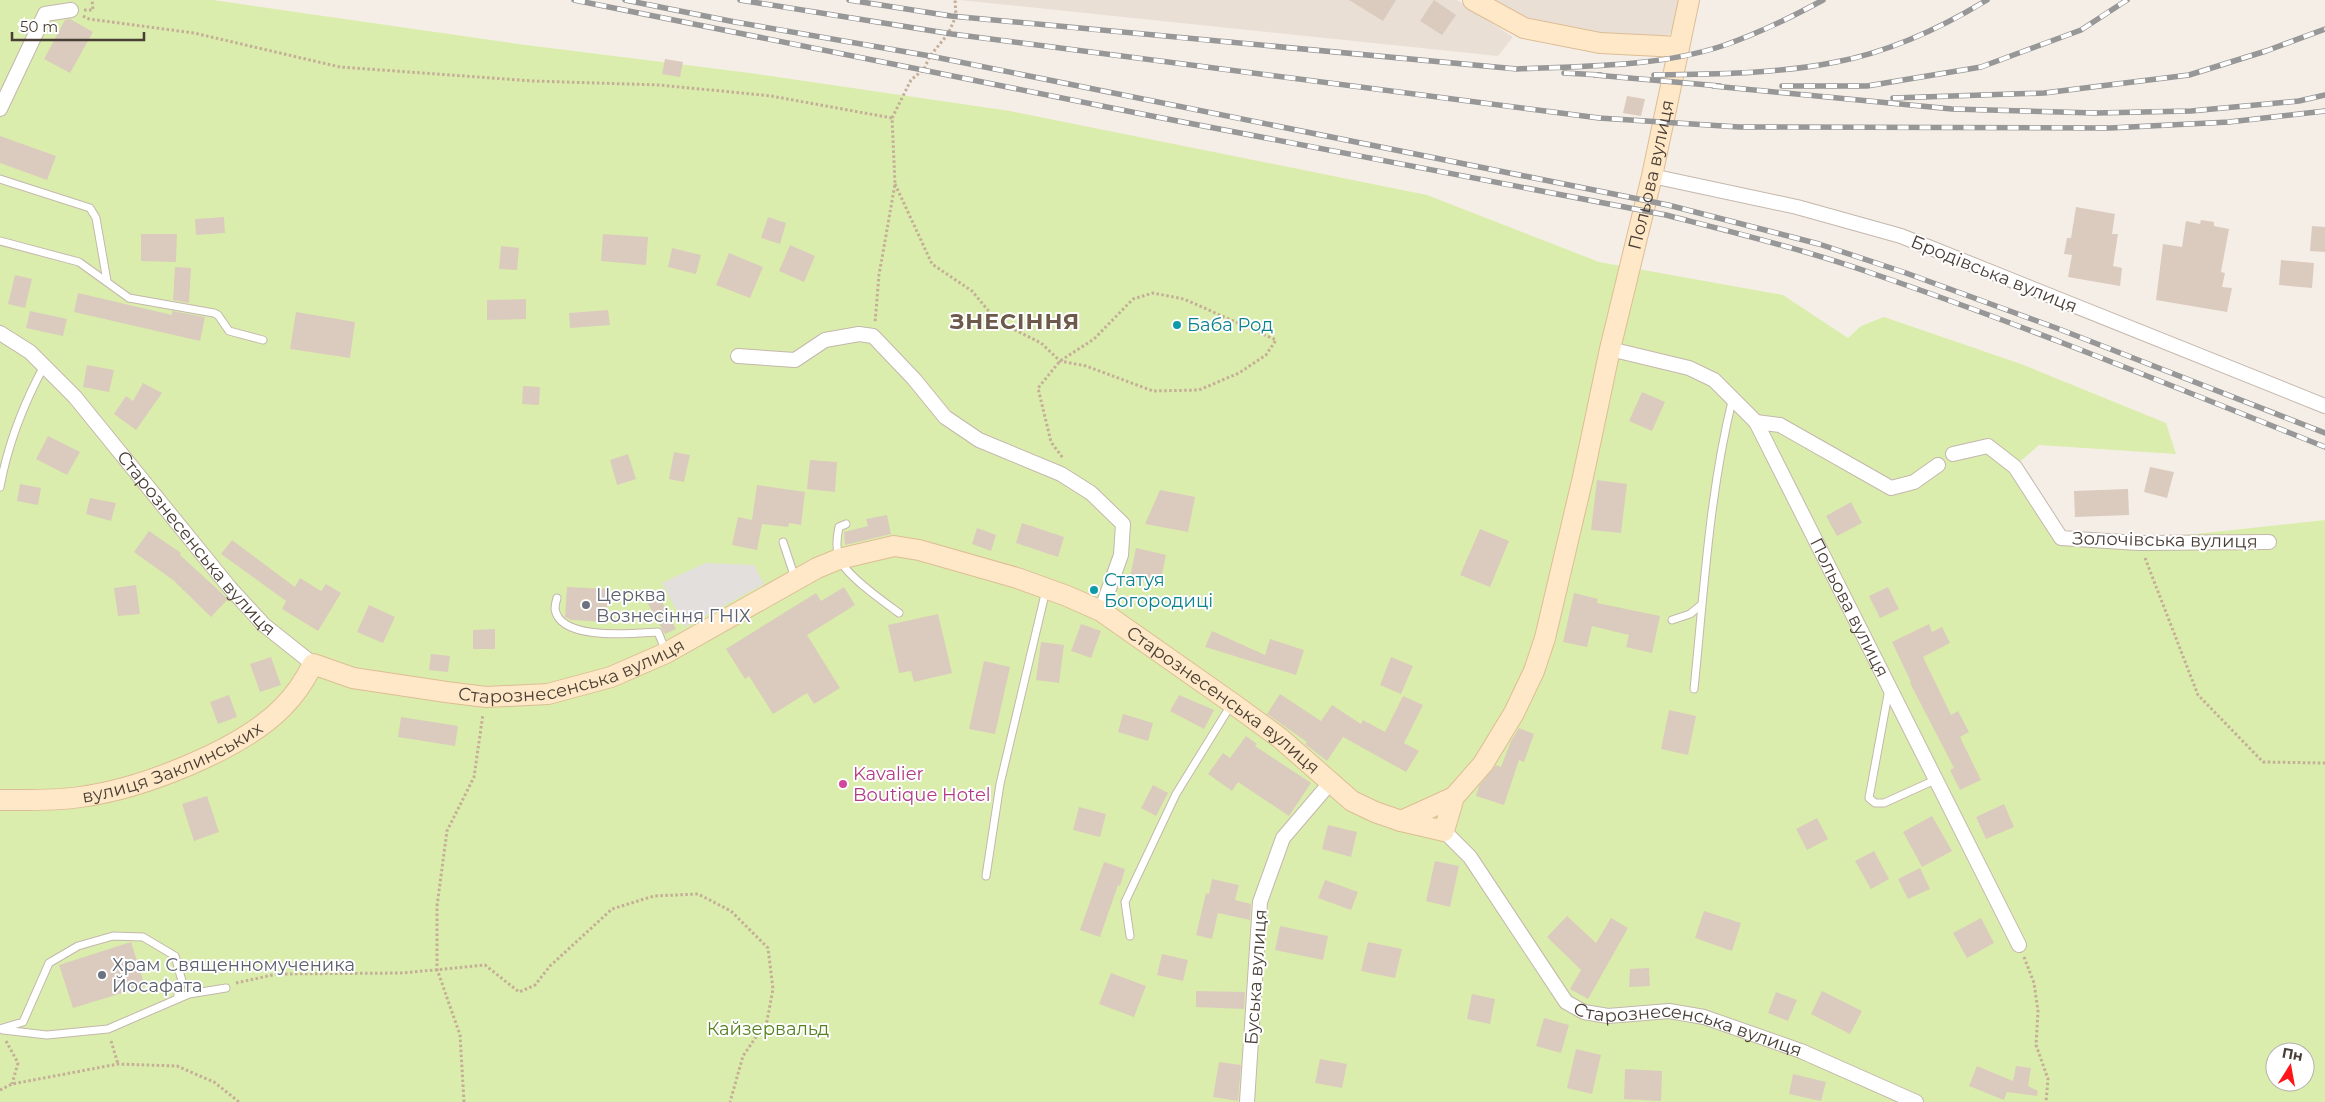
<svg xmlns="http://www.w3.org/2000/svg" width="2325" height="1102" font-family="Montserrat,sans-serif">
<style>
.residential{fill:#e9dfd5}
.green{fill:#dbedac;fill-rule:evenodd}
.parking{fill:#e3dfdc}
.building{fill:#dbcbbe}
.lines{fill:none;stroke-linecap:round;stroke-linejoin:round}
.lane-casing{stroke:#c4b7ac;stroke-width:9}
.street-casing{stroke:#c4b7ac;stroke-width:16}
.secondary-casing{stroke:#ddbd95;stroke-width:22}
.path{stroke:#c5ae98;stroke-width:3;stroke-dasharray:2.5 2.5;stroke-linecap:butt}
.lane{stroke:#fff;stroke-width:7}
.street{stroke:#fff;stroke-width:14}
.secondary{stroke:#ffe8c7;stroke-width:20}
.rail-casing{stroke:#979797;stroke-width:5.5}
.rail{stroke:#fff;stroke-width:4;stroke-dasharray:11;stroke-linecap:butt}
.culture-dot{fill:#0f9aa8;stroke:#fff;stroke-width:2}
.worship-dot{fill:#6b7280;stroke:#fff;stroke-width:2}
.hotel-dot{fill:#d1479c;stroke:#fff;stroke-width:2}
.labels{text-anchor:middle;stroke-width:4;stroke-linejoin:round;paint-order:stroke}
.street-label{font-size:18px;fill:#493e35;stroke:#fff}
.culture-label{font-size:18px;fill:#0d838f;stroke:#fff;text-anchor:start}
.worship-label{font-size:18px;fill:#5b616d;stroke:#fff;text-anchor:start}
.hotel-label{font-size:18px;fill:#b23c85;stroke:#fff;text-anchor:start}
.park-label{font-size:18px;fill:#568122;stroke:#fff}
.district-label{font-size:22px;font-weight:bold;letter-spacing:1px;fill:#6d5a4b;stroke:#fff}
</style>
<rect width="100%" height="100%" fill="#f5eee7"/>
<g class="residential">
<path d="M960,0h497l56,37 -15,19z"/>
<path d="M1495,0h189l-6,27 -11,9 -70,-3 -64,-12z"/>
</g>
<path class="green" d="M0,0h213l305,44 232,29 260,38 417,84 172,67 184,33 65,43 13,-12 23,-9 137,47 145,59 10,31 -137,-9 -24,21 53,77 81,-4 176,-19v582h-2325zM2275,1052h30v30h-30z"/>
<path class="parking" d="M705,563l49,2 10,19 -79,43 -23,-44z"/>
<g class="building">
<path d="M1349,0h47l-13,21z"/>
<path d="M1434,0l22,15 -14,20 -22,-14z"/>
<path d="M70,19l23,13 -23,41 -26,-14 21,-39z"/>
<path d="M665,59l18,3 -3,15 -18,-3z"/>
<path d="M1627,96l18,3 -4,17 -18,-3z"/>
<path d="M0,136l56,20 -9,24 -47,-17z"/>
<path d="M2076,207l39,7 -3,20h6l-5,32 9,2 -2,18 -52,-9 4,-22 -8,-1 3,-16h4z"/>
<path d="M224,217l1,16 -29,2 -1,-16z"/>
<path d="M768,217l18,6 -6,21 -19,-6z"/>
<path d="M2201,220l13,2v4l15,3 -8,43 4,1 -3,14 10,1 -5,24 -71,-12 7,-56 19,3 4,-26 14,3z"/>
<path d="M2312,226l13,1v25l-15,-1z"/>
<path d="M141,234h36l-1,28 -35,-1z"/>
<path d="M603,234l45,3 -2,28 -45,-4z"/>
<path d="M790,245l25,11 -11,26 -25,-11z"/>
<path d="M501,246l18,2 -2,22 -18,-1z"/>
<path d="M672,248l29,7 -5,19 -28,-7z"/>
<path d="M729,253l34,14 -13,31 -34,-13z"/>
<path d="M2281,260l33,3 -2,25 -33,-3z"/>
<path d="M175,267l16,1 -2,35 -16,-3z"/>
<path d="M15,275l17,4 -7,29 -17,-4z"/>
<path d="M78,293l94,22v-4l33,6 -5,24 -126,-29z"/>
<path d="M526,299v20l-39,1v-20z"/>
<path d="M608,310l2,15 -40,3 -1,-15z"/>
<path d="M30,311l37,8 -4,17 -37,-8z"/>
<path d="M296,312l59,10 -5,36 -60,-9z"/>
<path d="M87,365l27,5 -5,22 -26,-5z"/>
<path d="M143,383l19,10 -26,37 -22,-16 12,-18 7,5z"/>
<path d="M523,386l17,1 -1,18 -17,-1z"/>
<path d="M1642,392l23,10 -13,29 -23,-10z"/>
<path d="M48,436l32,16 -13,23 -31,-16z"/>
<path d="M674,452l16,3 -6,27 -15,-3z"/>
<path d="M628,454l8,25 -19,6 -7,-25z"/>
<path d="M810,460l27,2 -2,30 -28,-3z"/>
<path d="M2150,467l24,5 -7,26 -23,-6z"/>
<path d="M1597,480l30,4 -6,49 -30,-3z"/>
<path d="M20,484l21,4 -3,17 -21,-4z"/>
<path d="M757,485l48,7 -4,33 -12,-2 -1,4 -26,-3 -5,26 -25,-5 6,-28 14,3z"/>
<path d="M2128,489l1,26 -54,2 -1,-26z"/>
<path d="M1160,490l35,7 -7,35 -43,-8z"/>
<path d="M90,498l26,5 -5,18 -25,-7z"/>
<path d="M1851,502l11,21 -25,13 -11,-20z"/>
<path d="M887,515l4,19 -46,11 -1,-13 24,-6 -2,-7z"/>
<path d="M1022,523l42,14 -6,20 -42,-14z"/>
<path d="M977,528l19,7 -5,16 -19,-7z"/>
<path d="M1480,529l29,12 -19,46 -30,-12z"/>
<path d="M149,531l32,22 -1,2 48,44 -17,18 -38,-37 -39,-28z"/>
<path d="M232,540l63,47 5,-9 21,13 5,-7 15,9 -23,38 -36,-22 4,-8 -65,-47z"/>
<path d="M1136,548l30,7 -6,29 -30,-7z"/>
<path d="M136,585l4,29 -22,2 -4,-28z"/>
<path d="M567,587l41,2 -2,33 -35,-2 -6,-3z"/>
<path d="M844,587l11,18 -48,30 33,53 -26,16 -7,-11 -34,21 -24,-38 -4,3 -19,-30 90,-56 5,8z"/>
<path d="M1888,587l11,22 -19,9 -11,-22z"/>
<path d="M1574,593l24,6 -1,4 63,13 -8,37 -26,-6 3,-12 -37,-9 -5,21 -24,-5z"/>
<path d="M660,598l16,31 -11,5 -17,-30z"/>
<path d="M369,605l26,12 -12,26 -26,-11z"/>
<path d="M938,614l14,59 -38,9 -3,-11 -12,2 -11,-48z"/>
<path d="M1081,624l20,7 -10,27 -20,-7z"/>
<path d="M1929,624l3,8 10,-5 8,16 -27,14 28,58 7,-4 11,21 -9,5 21,43 -21,10 -10,-20 4,-2 -44,-85 1,-1 -19,-40z"/>
<path d="M495,629v20h-22v-19z"/>
<path d="M1212,631l53,24 5,-16 34,11 -8,25 -91,-28z"/>
<path d="M1041,642l23,3 -5,38 -23,-3z"/>
<path d="M431,654l19,2 -2,16 -19,-2z"/>
<path d="M271,657l10,28 -21,7 -10,-28z"/>
<path d="M1391,657l22,9 -12,28 -21,-9z"/>
<path d="M984,661l26,6 -15,67 -26,-5z"/>
<path d="M1280,694l41,27 11,-16 29,19 2,-4 22,12 18,-36 20,9 -19,38 15,8 -13,21 -63,-35 -16,24 -22,-17 2,-2 -40,-28z"/>
<path d="M229,695l8,22 -19,7 -8,-22z"/>
<path d="M1179,695l35,15 -10,19 -34,-18z"/>
<path d="M1669,710l27,6 -8,39 -27,-6z"/>
<path d="M1123,714l30,9 -5,18 -30,-9z"/>
<path d="M401,717l57,9 -3,20 -57,-9z"/>
<path d="M1519,728l15,6 -10,28 -5,-2 -15,45 -28,-9 3,-10 17,-21 5,2 10,-26z"/>
<path d="M1246,736l11,8 -2,2 56,37 -22,33 -51,-34 -6,9 -24,-17 15,-21 7,5z"/>
<path d="M1153,785l15,8 -12,23 -15,-8z"/>
<path d="M207,796l12,36 -25,9 -12,-37z"/>
<path d="M2004,804l10,23 -28,12 -10,-22z"/>
<path d="M1079,807l27,7 -6,23 -27,-7z"/>
<path d="M1932,816l20,35 -30,16 -19,-35z"/>
<path d="M1817,818l11,21 -21,11 -11,-21z"/>
<path d="M1328,825l29,7 -6,25 -29,-8z"/>
<path d="M1874,851l15,28 -18,10 -16,-28z"/>
<path d="M1435,861l24,5 -9,41 -24,-6z"/>
<path d="M1104,862l21,7 -5,17 -2,-1 -18,52 -20,-7z"/>
<path d="M1920,868l10,21 -22,10 -10,-20z"/>
<path d="M1212,879l27,6 -4,15 16,4 -1,16 -32,-7 -6,26 -16,-4 10,-42 3,1z"/>
<path d="M1325,880l33,12 -7,18 -33,-12z"/>
<path d="M1704,911l37,12 -9,28 -37,-13z"/>
<path d="M1567,916l29,27 15,-25 17,10 -40,71 -18,-10 11,-19 -34,-33z"/>
<path d="M1981,918l13,25 -27,15 -14,-25z"/>
<path d="M1280,926l48,10 -5,24 -48,-10z"/>
<path d="M131,942l14,44 -72,22 -14,-43z"/>
<path d="M1368,942l34,7 -7,29 -34,-7z"/>
<path d="M1162,954l26,6 -5,21 -26,-6z"/>
<path d="M1649,968l1,18 -21,1 1,-18z"/>
<path d="M1111,973l35,13 -12,31 -35,-13z"/>
<path d="M1196,991l49,1 -1,17 -48,-2z"/>
<path d="M1822,991l40,20 -12,23 -39,-20z"/>
<path d="M1776,992l21,8 -9,21 -20,-8z"/>
<path d="M1472,994l23,5 -5,25 -23,-5z"/>
<path d="M1544,1018l25,7 -8,28 -25,-7z"/>
<path d="M1576,1049l25,6 -9,39 -25,-6z"/>
<path d="M1320,1059l27,5 -5,24 -27,-5z"/>
<path d="M1219,1062l22,3 -3,36 -25,-4z"/>
<path d="M1977,1066l36,15 3,-15 15,2 -3,18 10,5 -1,5 -30,-4 -3,8 -35,-14z"/>
<path d="M1625,1069l37,2 -1,30 -37,-2z"/>
<path d="M1793,1074l33,8 -5,19 -32,-7z"/>
</g>
<g class="lines">
<g class="lane-casing">
<g id="lane">
<path d="M0,179l90,29 6,10 11,63"/>
<path d="M0,241l79,21 50,36 85,15 4,2 11,16 34,9"/>
<path d="M0,487c8,-44 23,-82 44,-121"/>
<path d="M846,524l-7,3c-2,9 -3,22 0,31 6,17 45,44 60,55"/>
<path d="M783,542l12,36"/>
<path d="M557,598c-1,3 -2,8 -2,11 5,33 81,24 103,23l8,20"/>
<path d="M1672,620l18,-6 11,-9"/>
<path d="M1694,689c10,-97 15,-196 39,-292"/>
<path d="M1889,689l-20,109 6,5h9l51,-23"/>
<path d="M986,876l14,-92 46,-194"/>
<path d="M1130,936l-5,-34 51,-108 55,-89"/>
<path d="M0,1029l23,-7 26,-59 29,-17 35,-10 30,1 32,19 7,25 -5,18"/>
<path d="M3,1030l44,5 61,-6 81,-35 37,-6"/>
</g>
</g>
<g class="street-casing">
<g id="street">
<path d="M0,109l45,-95 26,-4"/>
<path d="M1652,176l145,31 104,29 424,170"/>
<path id="s1" d="M0,333l30,19 45,45 155,191 34,37 49,39"/>
<path id="s2" d="M1610,349l79,19 25,12 42,42 263,523"/>
<path d="M738,356l57,4 30,-20 34,-6 14,2 41,43 31,38 34,23 82,34 30,19 32,31 -2,31 -20,56"/>
<path d="M1756,422l24,3 111,63 23,-6 24,-17"/>
<path d="M1953,454l35,-8 27,21 46,71 78,5 130,-1"/>
<path id="s3" d="M1444,831l26,26 96,145 18,10 24,4 61,-5 35,6 97,34 115,51"/>
<path d="M1247,1102l13,-200 23,-64 47,-55"/>
</g>
</g>
<g class="secondary-casing">
<g id="secondary">
<path d="M1473,0l51,28 76,15 79,4"/>
<path id="s4" d="M0,800c26,0 54,1 80,-3 60,-8 160,-46 203,-90 13,-13 22,-27 30,-43l40,14 93,14 40,5 62,-3 63,-17 55,-24 151,-85 22,-9 55,-13 25,4 98,28 50,18 34,15 131,92 48,35 72,63 23,11 26,9 43,10 10,-34 29,-33 31,-51 20,-42 11,-33 38,-161 27,-128 42,-173 37,-176"/>
<path d="M1401,821l53,-24"/>
</g>
</g>
<g class="path">
<path d="M84,10h9l-1,-10"/>
<path d="M83,16l6,3 105,14 146,34 193,14 127,4 111,11 121,22 3,66 -16,91 -4,48"/>
<path d="M892,118l19,-38 13,-11 6,-13 18,-22 8,-18 -1,-16"/>
<path d="M895,184l37,80 40,27 25,30 44,22 19,18 26,5 67,25 46,-1 40,-17 27,-18 10,-15 -92,-41 -31,-6 -20,6 -39,40 -34,22 -22,27 13,54 12,16"/>
<path d="M2145,558l53,137 65,67 62,1"/>
<path d="M2024,957l10,26 4,28 -2,34 12,34 -2,23"/>
<path d="M236,983l41,-9 126,-1 82,-8 34,27 16,-7 15,-19 62,-57 42,-13 44,-2 33,17 37,37 5,41 -6,32 -24,35 -13,46"/>
<path d="M6,1041l12,22 -6,21"/>
<path d="M111,1041l7,23"/>
<path d="M0,1090l12,-6 106,-20 59,2 37,16 25,20"/>
<path d="M464,1102l-4,-67 -23,-66v-63l10,-75 27,-54 9,-63"/>
</g>
<use href="#lane" class="lane"/>
<use href="#street" class="street"/>
<use href="#secondary" class="secondary"/>
<g class="rail-casing">
<g id="rail">
<path d="M574,0l583,117 509,98c70,18 140,35 208,59 152,52 301,113 451,173"/>
<path d="M625,0l110,22 195,34 738,149 151,39 87,29 153,56 266,104"/>
<path d="M740,0l212,34 647,84 140,9 371,1 119,-6 96,-11"/>
<path d="M849,0l102,16 566,53c66,-3 141,-2 205,-23 35,-12 68,-28 101,-46"/>
<path d="M1564,73l37,2"/>
<path d="M1595,75l125,11"/>
<path d="M1654,75c60,-1 123,-1 182,-13 53,-10 105,-34 151,-62"/>
<path d="M1713,86l239,23 144,4 95,-2 108,-10 26,-6"/>
<path d="M1782,86h85l114,-19 100,-37 46,-30"/>
<path d="M1893,98l151,-5 145,-18 77,-24 59,-22"/>
</g>
</g>
<use href="#rail" class="rail"/>
</g>
<g class="culture-dot">
<circle cx="1177" cy="325" r="5"/>
<circle cx="1094" cy="590" r="5"/>
</g>
<g class="worship-dot">
<circle cx="586" cy="605" r="5"/>
<circle cx="102" cy="975" r="5"/>
</g>
<circle class="hotel-dot" cx="843" cy="784" r="5"/>
<g class="labels">
<g class="street-label">
<text dy="6" stroke="none"><textPath href="#s4" startOffset="2301">Польова вулиця</textPath></text>
<text transform="translate(1994 274) rotate(22)" y="6">Бродівська вулиця</text>
<text transform="translate(2165 540) rotate(1)" y="6">Золочівська вулиця</text>
<text dy="6" stroke="none"><textPath href="#s1" startOffset="289">Старознесенська вулиця</textPath></text>
<text dy="6" stroke="none"><textPath href="#s2" startOffset="376">Польова вулиця</textPath></text>
<text dy="6" stroke="none"><textPath href="#s4" startOffset="624">Старознесенська вулиця</textPath></text>
<text dy="6" stroke="none"><textPath href="#s4" startOffset="1344">Старознесенська вулиця</textPath></text>
<text dy="6" stroke="none"><textPath href="#s4" startOffset="179">вулиця Заклинських</textPath></text>
<text transform="translate(1256 977) rotate(-86)" y="6">Буська вулиця</text>
<text dy="6" stroke="none"><textPath href="#s3" startOffset="338">Старознесенська вулиця</textPath></text>
</g>
<g class="culture-label">
<text x="1187" y="331">Баба Род</text>
<text x="1104" y="586">Статуя<tspan x="1104" dy="21">Богородиці</tspan></text>
</g>
<g class="worship-label">
<text x="596" y="601">Церква<tspan x="596" dy="21">Вознесіння ГНІХ</tspan></text>
<text x="112" y="971">Храм Священномученика<tspan x="112" dy="21">Йосафата</tspan></text>
</g>
<g class="hotel-label">
<text x="853" y="780">Kavalier<tspan x="853" dy="21">Boutique Hotel</tspan></text>
</g>
<g class="park-label">
<text x="768" y="1035">Кайзервальд</text>
</g>
<g class="district-label">
<text x="1015" y="329">ЗНЕСІННЯ</text>
</g>
</g>
<g transform="translate(2290 1067) rotate(11)"><circle r="24" fill="#ffffff" stroke="#b6b2ae"/>
<path d="M0-4L9 19L0 12L-9 19Z" fill="#ff1419"/>
<text y="-8" font-size="14" font-weight="bold" text-anchor="middle" fill="#493e35">Пн</text>
</g>
<path d="M12 32v8h132v-8" fill="none" stroke="#493e35" stroke-width="2.5"/>
<text x="20" y="32" font-size="15" fill="#493e35" stroke="#ffffff" stroke-width="4" paint-order="stroke">50 m</text>
</svg>
